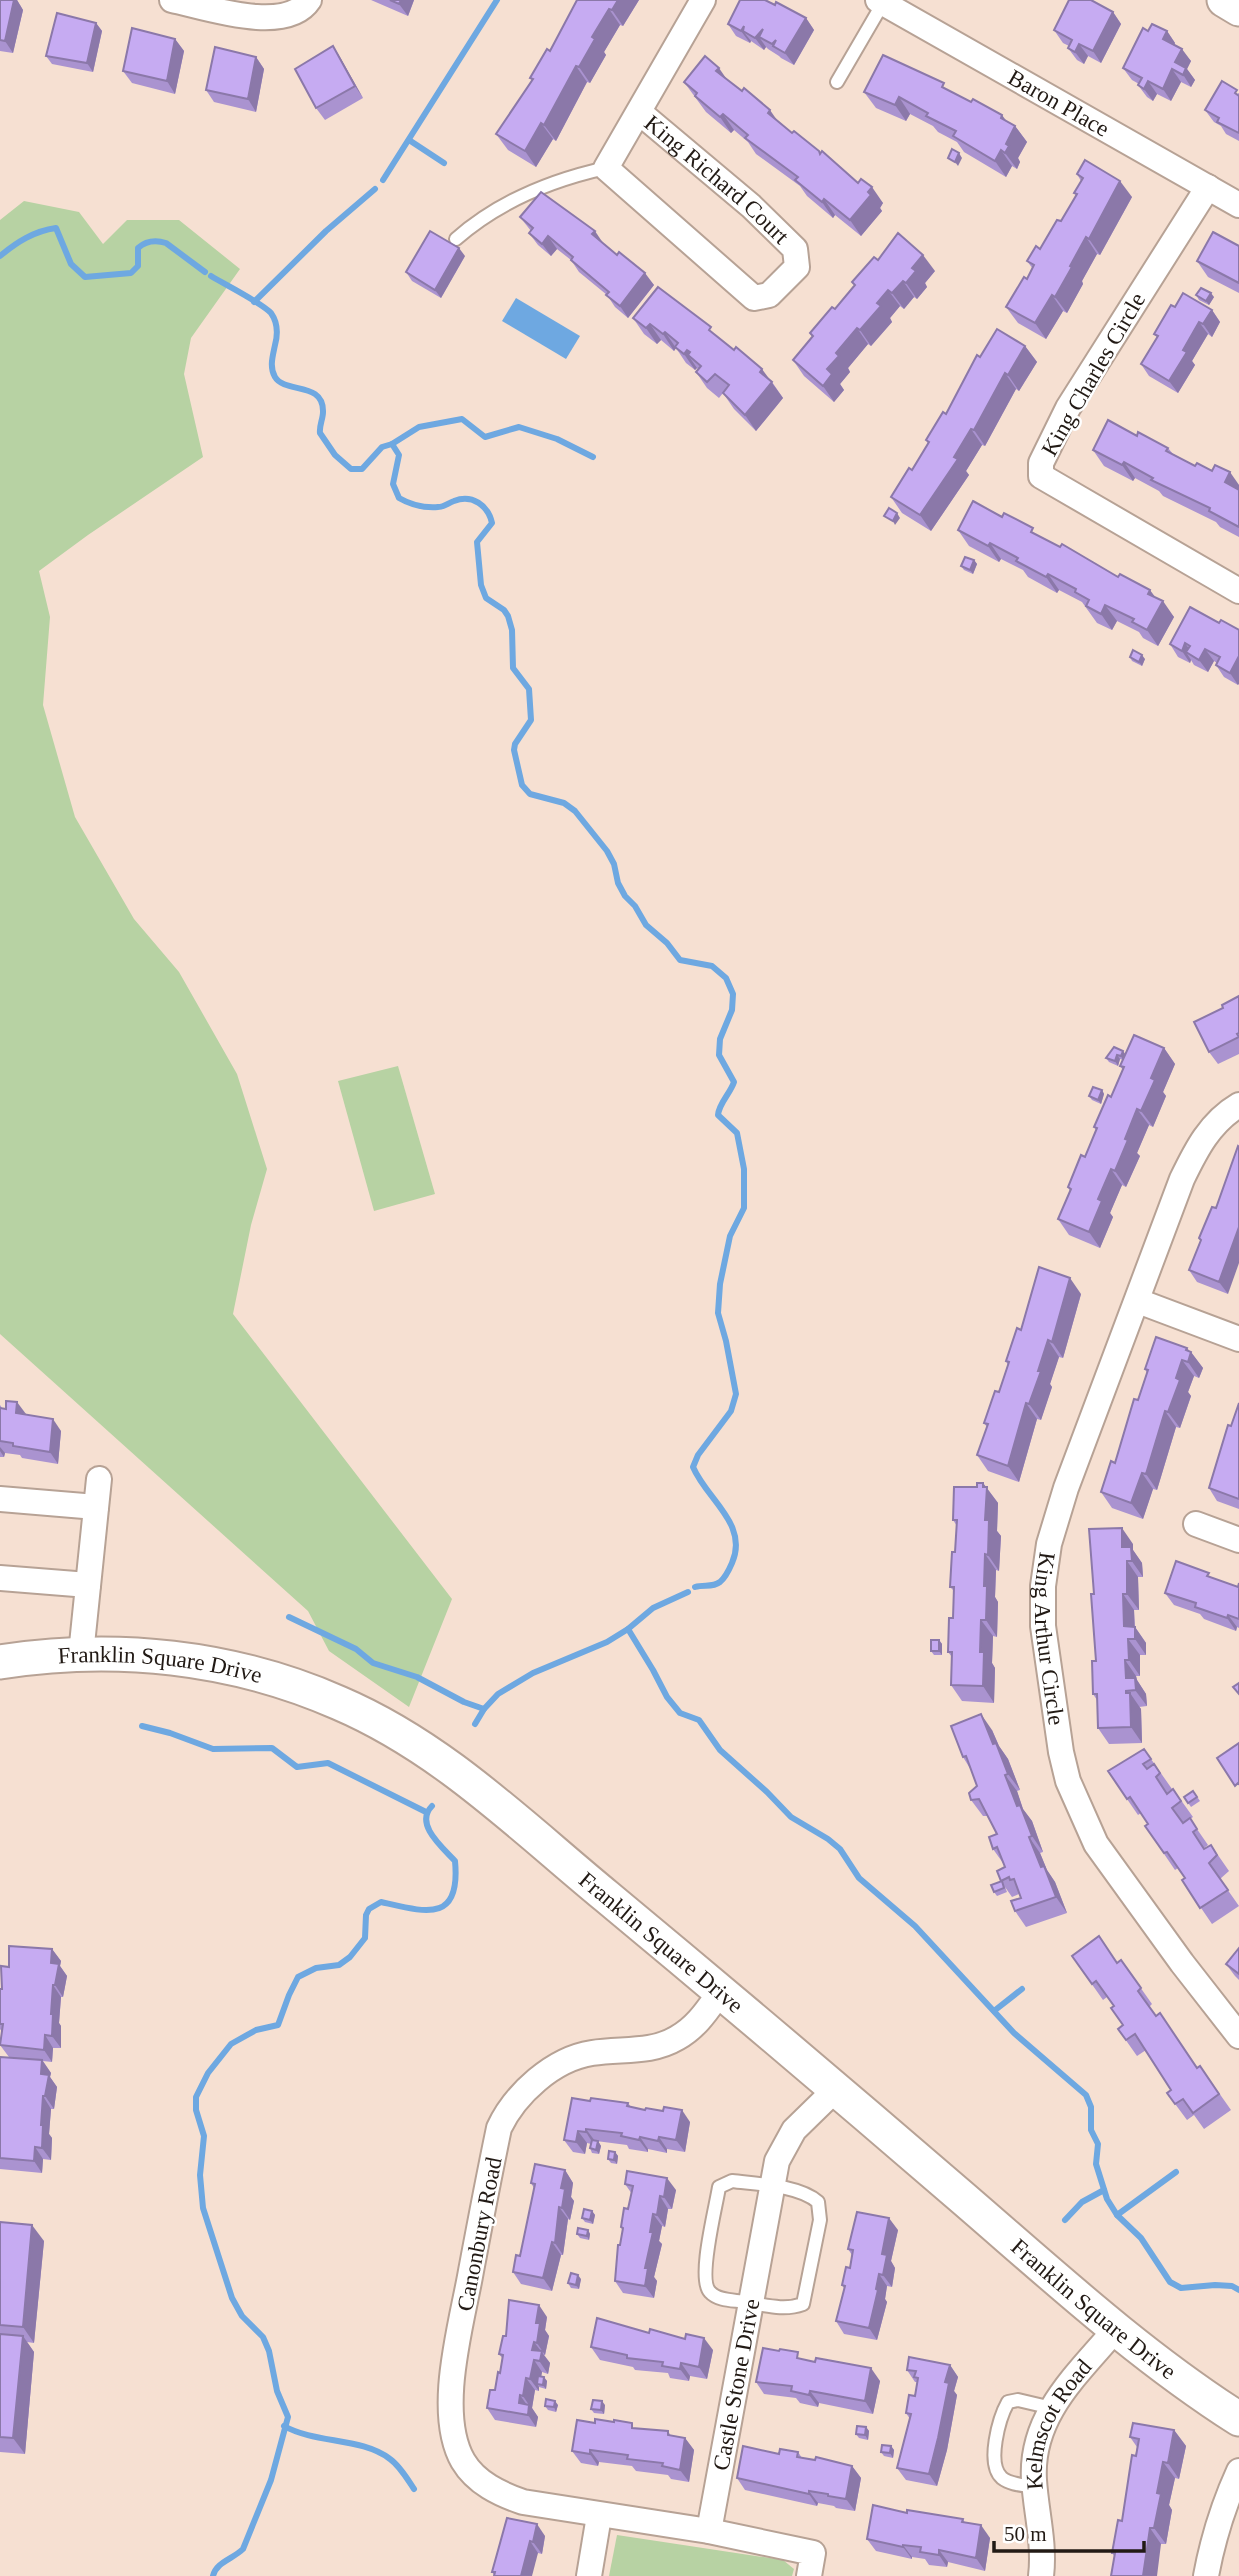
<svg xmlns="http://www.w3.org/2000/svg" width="1239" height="2576" font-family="Georgia,serif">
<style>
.green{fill:#b7d2a3}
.water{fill:#6ea8e1}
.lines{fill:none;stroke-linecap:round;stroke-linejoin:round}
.stream{stroke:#6ea8e1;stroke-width:6}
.lane-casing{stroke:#b7a295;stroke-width:16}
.street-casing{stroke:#b7a295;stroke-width:28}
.secondary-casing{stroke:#b7a295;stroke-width:37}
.lane{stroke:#fff;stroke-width:12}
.street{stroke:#fff;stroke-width:24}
.secondary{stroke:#fff;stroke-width:33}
.wall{fill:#aa93d0}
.shaded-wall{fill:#8b78a9}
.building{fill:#c6abf2;stroke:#8b78a9;stroke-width:2}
.labels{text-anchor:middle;stroke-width:5;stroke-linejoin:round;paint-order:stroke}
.street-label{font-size:23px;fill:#221a15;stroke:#fff}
</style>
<rect width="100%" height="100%" fill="#f6e0d2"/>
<g class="green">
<path d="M24,201l55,11 24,32 24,-24h52l61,49 -49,69 -7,36 19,83 -115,78 -49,36 11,46 -7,88 32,112 59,102 45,53 58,102 30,95 -16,56 -18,89 219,285 -43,108 -80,-56 -21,-40 -308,-277v-1114z"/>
<path d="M398,1066l37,128 -61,17 -36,-130z"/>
<path d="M617,2535l166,25 11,9 -2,7h-183z"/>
</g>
<path class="water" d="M516,298l64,38 -14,23 -64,-38z"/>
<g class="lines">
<g class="stream">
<path d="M409,140l35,23"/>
<path d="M383,180l114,-180"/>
<path d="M0,256c17,-14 34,-25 56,-28l15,36 14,13 46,-4 7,-7v-18c8,-7 18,-8 28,-5l39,29"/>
<path d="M211,276c13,8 51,27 60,37 7,10 7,21 4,32 -2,10 -6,22 0,32 10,17 49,4 48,35 0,7 -4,14 -3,21l15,22 16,14h11l20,-22 10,-3 27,-17 43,-8 23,18 34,-10 38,12 36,18"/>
<path d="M254,302l72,-71 49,-42"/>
<path d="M392,444l7,11 -6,29 6,14c12,7 25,10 39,9 6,0 10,-4 16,-6 18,-7 34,4 38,22l-15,19 4,43 5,13 18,12 4,6 4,14 1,38 16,21 2,31 -16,24 -1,6 8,35 8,9 34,9 11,8 32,40 7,13 4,19 7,13 10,10 11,19 21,18 13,17 32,6 14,12 7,16 -1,16 -12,29 -1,16 15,27c-4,12 -15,21 -16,33l19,18 7,36v39l-14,28 -10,48 -2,29 8,28 10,53 -5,17 -33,44 -5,12c14,33 56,57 39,96 -3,7 -6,14 -12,19 -8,6 -16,2 -25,5"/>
<path d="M289,1617l67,32 17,14 44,14 47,25 20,7"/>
<path d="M628,1629l25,41 14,27 13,16 19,7 21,30 47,42 24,25 37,22 12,10 19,29 56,48 99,107 72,62 5,12v23l7,14 -2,20 11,35 10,16 24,23 29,44 11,6 34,-3 17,1 7,4"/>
<path d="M475,1724l9,-15 14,-15 35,-21 74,-31 21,-13 25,-21 35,-16"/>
<path d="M142,1726l28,7 43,16 59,-1 25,19 31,-4 98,49"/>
<path d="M994,2011l28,-22"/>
<path d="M1117,2215l59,-43"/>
<path d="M1065,2220l17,-18 22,-12"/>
<path d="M284,2426c32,18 77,11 106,33 10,7 18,21 24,30"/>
<path d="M213,2576c3,-14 20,-17 30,-27l28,-69 17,-63 -11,-26 -8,-40 -6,-14 -21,-21 -10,-18 -29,-90 -3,-33 4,-39 -8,-26v-13l12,-24 23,-29 25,-14 22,-5 11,-30 9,-18 18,-9 23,-3 11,-8 15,-19 1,-23 3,-6 12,-7c44,10 80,22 74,-41 -13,-14 -41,-37 -23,-55"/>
</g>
<g class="lane-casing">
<g id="lane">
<path d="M837,82l46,-79"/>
<path d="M456,239c42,-37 96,-59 150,-71"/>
<path d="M732,2181c24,3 67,4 86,21l2,18 -17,84c-19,7 -38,1 -58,-2 -11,-2 -27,-1 -35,-10 -13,-13 6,-85 9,-105z"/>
<path d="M1035,2487c-11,-2 -24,-2 -33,-9 -16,-14 -3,-60 6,-76l10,-2 34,8"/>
</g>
</g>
<g class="street-casing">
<g id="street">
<path d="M172,0c33,7 114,35 137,0"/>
<path id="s1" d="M878,0l361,205"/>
<path id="s2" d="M639,112l112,94 44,43 2,18 -28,28 -15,3 -148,-130 97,-168"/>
<path d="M1208,187l-140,221 -27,55v13l198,115"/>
<path id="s3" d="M1239,1105c-29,17 -43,45 -57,74l-116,309 -17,56 -6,42v40l18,126 7,29 28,63 86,119 57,73"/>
<path d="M1138,1301l101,38"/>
<path d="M0,1499l96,8"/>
<path d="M1196,1524l43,16"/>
<path d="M0,1578l88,7"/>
<path d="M81,1654l18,-175"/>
<path d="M721,1991c-13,18 -24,36 -44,47 -27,16 -56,10 -85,15 -39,6 -77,41 -93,75 -10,48 -19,95 -28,143 -9,52 -36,141 -8,190 13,22 37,33 60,41l186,29 104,22 -4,23"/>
<path id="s4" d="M709,2531l68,-370 17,-31 42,-41"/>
<path d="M589,2576l10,-60"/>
<path id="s5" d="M1041,2576c4,-32 -5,-64 -7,-96 -4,-64 43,-105 81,-150"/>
<path d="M1206,2576c7,-38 17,-70 33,-105"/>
</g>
</g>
<g class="secondary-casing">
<g id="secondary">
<path d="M1224,0l15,9"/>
<path id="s6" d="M0,1662c115,-18 232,-6 339,41 103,44 182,123 267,193 118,98 235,197 351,297 92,79 180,161 282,226"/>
</g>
</g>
<use href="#lane" class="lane"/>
<use href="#street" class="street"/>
<use href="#secondary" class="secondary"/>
</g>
<g class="wall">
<path d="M0,0h17l6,10 -10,43 -13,-2z"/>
<path d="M371,0h43l-6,16z"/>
<path d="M577,0h62l-16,26 -3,-1 -16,27 2,3 -16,28 -3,-1 -31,59 -3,-2 -17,28 -28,-17 -12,-16 36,-53 -2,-3 20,-27z"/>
<path d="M775,5l31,13 8,12 -20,35 -13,-7 -2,-2 -11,-7 -2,-2 -2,3 -13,-9 -1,2 -14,-7 -8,-12z"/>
<path d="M1113,12l8,12 -20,39 -13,-7 -4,8 -7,-4 -9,-12 1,-2 -6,-3 -9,-13z"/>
<path d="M96,23l6,8 -9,41 -41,-8 -6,-8z"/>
<path d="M1148,31h19l8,12 -1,2 17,16 -4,8 8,11 -4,7 -10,-5 -10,19 -14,-7 -4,7 -6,-4 -9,-12 1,-1 -7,-4 -9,-12z"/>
<path d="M175,39l9,12 -9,43 -43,-11 -9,-12z"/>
<path d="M333,46l8,13 22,39 -38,22 -9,-12z"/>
<path d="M256,57l8,12 -8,43 -42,-10 -8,-12z"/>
<path d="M728,80l64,53 29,20 62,50 -3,5 2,3 -21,25 -26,-21 -2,3 -26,-22 -7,-10 -44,-32 -8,-12 -14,-12 -3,3 -25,-21 -22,-30z"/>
<path d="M950,91l65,35 12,16 -9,16 2,4 -3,7 -5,-3 -6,11 -42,-25 -7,-10 -19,-10 -5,-6 -23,-12 -4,7 -30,-13 -12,-16z"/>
<path d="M1239,93v48l-13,-7 -5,-8 -7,-4 -9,-12z"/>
<path d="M1077,174l55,23 -32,58 -3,-1 -15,27 1,3 -16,29 -4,-2 -17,28 -28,-16 -12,-16 21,-28 6,-10 -6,-8 13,-12 21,-28 15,-26 -2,-2 7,-12z"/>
<path d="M520,217l83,26 51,42 -26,33 -13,-11 -8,-12 -28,-23 -8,-12 -14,-11 -6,7 -13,-11 -9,-12 2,-2z"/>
<path d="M1239,246v47l-31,-16 -11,-16z"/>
<path d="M465,256l-24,42 -29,-17 -6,-9z"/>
<path d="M935,271l-10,12 2,4 -10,12 -3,-2 -10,12 -4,-3 -10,12 2,4 -21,24 -3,-2 -20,24 2,4 -10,12 4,6 -10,12 -30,-26 -11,-16 19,-23 -2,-4 25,-24 20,-24 -3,-3z"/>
<path d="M1196,295l18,2 -5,8 -10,-5z"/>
<path d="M1175,307l37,3 8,12 -8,15 -4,-3 -16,27 3,4 -17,28 -29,-17 -8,-12 16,-27 -3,-3z"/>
<path d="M633,318l85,19 54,45 11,16 -27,33 -22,-22 -11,-16 -4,5 -12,-10 -11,-16 2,-3 -1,-1 -2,2 -9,-7 -10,-15 -2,3 -13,-11 -4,4 -13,-10z"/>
<path d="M1025,346l12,16 -18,29 -3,-2 -31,57 -3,-1 -16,26 3,4 -38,56 -29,-18 -11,-16 21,-27 16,-26 -2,-4 20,-26 34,-57z"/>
<path d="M1137,436l31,12 5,6 22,12 44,19v52l-19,-10 -4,-5 -53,-26 -4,-5 -24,-13 -2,3 -29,-15 -11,-16z"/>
<path d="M1002,517l154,81 18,19 -16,29 -15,-8 -4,-6 -22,-11 -5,9 -15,-7 -15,-21 -23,-12 -2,3 -29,-16 -5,-7 -22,-11 -2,3 -30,-16 -11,-16z"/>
<path d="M974,560l3,4 -4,10 -9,-4 -3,-4z"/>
<path d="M1219,623l20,7 -1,55 -14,-8 -8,-12 1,-2 -3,-2 -6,11 -14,-7 -3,-5 -1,3 -12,-6 -8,-13z"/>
<path d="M1130,657l15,2 -3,7 -10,-5z"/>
<path d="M1239,996v58l-21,10 -9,-12 14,-44z"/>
<path d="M1164,1048l11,16 -12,28 3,4 -13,31 -4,-2 -12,28 3,3 -14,31 -4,-2 -12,28 3,4 -13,31 -31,-13 -11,-16 12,-28 -2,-4 17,-30 11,-27 -2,-3 17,-30 12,-27 -3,-4 3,-6 -3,-1 -2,7 -9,-4 -3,-4z"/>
<path d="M1102,1090l2,4 -3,10 -9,-4 -3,-4z"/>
<path d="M1216,1208l12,86 -31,-12 -8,-12 12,-29 -2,-3z"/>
<path d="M1081,1294l-18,64 -4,-1 -9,27 2,3 -11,33 -4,-1 -18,63 -31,-11 -11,-16 10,-28 -3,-4 15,-31 9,-27 -2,-4 15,-31z"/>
<path d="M1190,1351l13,17 -4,10 -5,-2 -6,16 3,4 -11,32 -4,-1 -19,63 -4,-1 -10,30 -31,-11 -11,-16 14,-29 23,-63 9,-27 -2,-4z"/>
<path d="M1239,1403v106l-22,-8 -8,-13z"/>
<path d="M0,1405l2,3 24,6 35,17 -3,33 -36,-6 -2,-3 -15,-2 -1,4h-4z"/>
<path d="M983,1483l15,20 -1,28 4,5 -2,35 -3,-1 -1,27 3,5 -1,35 -4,-1 -1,27 3,5 -1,35 -32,-2 -11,-16 1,-28 -4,-5 5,-34 1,-27 -4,-4 5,-35 2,-26 -4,-6 24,-33z"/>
<path d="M1133,1544v6l9,13 1,14h-5l1,33h-5l1,17 11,16v12h-6v21h-4l1,4 9,14 1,12 -8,1 2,2 1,34 -33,1 -11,-16 -1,-28 -4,-6 3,-33 -2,-67z"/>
<path d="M1213,1578l25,9 1,-4v45l-2,-1 -1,4 -32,-12 -4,-5 -26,-9 -9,-12z"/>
<path d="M939,1640l3,4v11h-8l-3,-4z"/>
<path d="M992,1730l7,16 9,13 12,31 -3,1 6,18 9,12 11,31 -3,1 7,17 8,12 12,31 -41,14 -11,-16 6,-13 -2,-4 -7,3 -7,-10 2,5 -10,4 -3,-4 7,-11 4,-14 -2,-4 -10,-14 4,-15 -10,-18h-4l-12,-16 6,-14 -6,-16 -8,-13z"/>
<path d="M1144,1749l28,40 -5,4 6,-4 20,28 -3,2 18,26 -4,3v1l7,-4 18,26 -9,8 19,27 -27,18 -30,-44 3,-2 -7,-10 -3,2 -30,-44 3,-2 -7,-11 -3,2 -11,-16z"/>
<path d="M1193,1791l7,10 -9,6 -7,-10z"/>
<path d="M1239,1948v32l-4,-4 -9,-12z"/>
<path d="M52,1949l9,12 -1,5 7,10 -4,21h-2l-2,26 2,3v22h-8l-1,14 -9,-1 8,12 -1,4 7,10 -3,22h-3l-2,25 3,4 -1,22 -8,-1 -1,14 -42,-4v-112h9l-9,-12 2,-13 -2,-3v-40h2l7,-22z"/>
<path d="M1072,1956l45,7 4,-3 31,44 -3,3 48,60 3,-1 31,44 -27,19 -10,-14 -7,5 -20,-27 4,-3 -25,-40 -9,6 -19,-27 5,-4 -9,-19 -7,-9 -4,3z"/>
<path d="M590,2101l38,2 3,4 59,15 -5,30 -18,-3v4l-19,-4v3l-19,-3 -2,-4 -31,-4h2l3,5 -2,8 -7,-1 -2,-5 1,-4 -4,-1 -2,11 -12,-2 -9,-12z"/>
<path d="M615,2152l3,4 -1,8 -6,-1 -3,-4z"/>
<path d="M565,2170l8,13 -2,14 3,4 -4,19 -2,-1 -5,36h-2l-9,36 -31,-7 -8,-12 7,-16 14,-68 -3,-5z"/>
<path d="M625,2184l51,6 -4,19h-4l-3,18 -3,-1 -3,15 3,3 -8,33 3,4 -3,17 -31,-5 -8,-12 8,-50 -2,-4 7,-18 4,-15z"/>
<path d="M592,2211l3,4 -2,9 -8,-2 -3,-4z"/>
<path d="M0,2222l44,19 -10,102 -7,-1 7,10 -9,102 -25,-2z"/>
<path d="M588,2230l2,4 -1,6 -9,-2 -3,-4z"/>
<path d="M898,2230l-7,31 4,7 -3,19 -5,-1 -2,13 2,3 -10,38 -33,-6 -8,-13 8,-33 -2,-3 8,-17 2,-13 -4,-6z"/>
<path d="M581,2279l-2,10 -8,-1 -3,-5z"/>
<path d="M547,2317l-2,13 4,6 -4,19h-1l6,8 -2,11 -6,-2 -1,4 6,5 -1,8 -7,-2v4l-4,-1 -3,18 6,9 -2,10 -41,-7 -8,-12 8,-18 5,-17 3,-14 -4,-5 7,-18z"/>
<path d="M649,2333l64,17 -6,29 -17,-3 -1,5 -19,-3 -2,-5 -33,-3 -2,-3 -33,-7 -9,-13z"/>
<path d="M803,2359l77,22 -7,33 -54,-11 -1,4 -18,-4 -4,-5 -32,-4 -8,-12z"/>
<path d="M950,2365l8,12 -4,14 3,4 -10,55 -10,36 -31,-6 -9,-12 13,-49 -4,-6 9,-17 2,-14h-2l-8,-12z"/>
<path d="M558,2405l-2,7 -8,-2 -3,-4z"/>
<path d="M605,2405l-1,9 -10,-1 -3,-4z"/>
<path d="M866,2427l3,4 -1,9 -9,-2 -3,-4z"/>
<path d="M636,2428l32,3 3,5 14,2 9,12 -5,32 -18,-3 -3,-4 -32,-4 -4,-5 -33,-4 -1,4 -17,-3 -9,-12z"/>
<path d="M1174,2430l12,16 -7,33 -4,-1 -6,27 3,5 -6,34h-5l-46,13 -3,-4 10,-32 15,-74 -7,-10z"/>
<path d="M891,2446l3,4 -1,8 -9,-2 -3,-4z"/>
<path d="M798,2452l4,6 50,8 9,12 -6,33 -19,-3 -2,-2 -16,-3 -1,3 -72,-16 -8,-12 42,-24z"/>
<path d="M907,2513l56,6 2,4 25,15 -5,33 -37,-9 -1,5 -18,-2 -4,-6 -13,-2v2l-36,-8 -9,-12z"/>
<path d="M507,2518l38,18 -3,18 -4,-1 -44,22 -2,-3z"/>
</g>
<g class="shaded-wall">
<path d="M14,0h3l6,10 -10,43 -8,-12z"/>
<path d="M401,0h13l-6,16 -9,-12z"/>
<path d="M618,0h21l-16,26 -11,-16z"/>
<path d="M609,9l11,16 -16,27 2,3 -16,28 -11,-16 13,-30z"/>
<path d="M1113,12l8,12 -20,39 -8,-12z"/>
<path d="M806,18l8,12 -20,35 -9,-12z"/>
<path d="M96,23l6,8 -9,41 -6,-9z"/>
<path d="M744,26l-1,5 8,10 -1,2 -9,-12z"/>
<path d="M763,29l-4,8 7,10 -2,3 -9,-12z"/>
<path d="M1167,31l8,12 -4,8 -8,-12z"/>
<path d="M175,39l9,12 -9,43 -8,-13z"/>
<path d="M1079,44l9,12 -4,8 -9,-12z"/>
<path d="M333,46l8,13 22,39 -8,-12z"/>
<path d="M1182,49l9,12 -4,8 8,11 -4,7 -16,-25z"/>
<path d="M256,57l8,12 -8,43 -8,-13z"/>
<path d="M576,66l11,16 -31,59 -12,-16z"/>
<path d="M719,68l11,16 -14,-13z"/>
<path d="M1172,69l9,13 -10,19 -8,-12z"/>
<path d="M1148,81l9,13 -4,7 -9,-12z"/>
<path d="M899,97l11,17 -4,7 -11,-16z"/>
<path d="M770,110l11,16 -13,-13z"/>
<path d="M723,114l11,16 -3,3 -11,-16z"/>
<path d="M1002,115l11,15 2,-4 12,16 -9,16 2,4 -3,7 -12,-16 1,-9 -5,-26z"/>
<path d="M541,123l12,16 -17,28 -11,-16z"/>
<path d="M1001,150l11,16 -6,11 -11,-16z"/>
<path d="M959,153l3,5 -4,8 -3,-4z"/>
<path d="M1120,181l12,16 -32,58 -11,-16z"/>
<path d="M872,187l11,16 -3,5 2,3 -21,25 -11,-16z"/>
<path d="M824,199l11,16 -2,3 -11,-16z"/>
<path d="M595,231l8,12 -11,-9z"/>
<path d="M548,236l9,13 -6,7 -9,-12z"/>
<path d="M1086,237l11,17 -15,27 1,3 -16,29 -12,-16 15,-31z"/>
<path d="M459,248l6,8 -24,42 -6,-8z"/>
<path d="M923,255l12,16 -10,12 2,4 -10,12 -11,-16 6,-15z"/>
<path d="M645,273l9,12 -26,33 -8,-12z"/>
<path d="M903,281l11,16 -10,12 -12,-16z"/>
<path d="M888,290l12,16 -10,12 2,4 -21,24 -11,-16 17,-27z"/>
<path d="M1211,293l3,4 -5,8 -3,-4z"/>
<path d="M1052,295l11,16 -17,28 -11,-16z"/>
<path d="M1212,310l8,12 -8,15 -9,-13z"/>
<path d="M1199,322l9,12 -16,27 3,4 -17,28 -9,-12 14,-31z"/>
<path d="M650,324l11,16 -4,4 -11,-16z"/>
<path d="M857,328l11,16 -20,24 2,4 -10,12 4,6 -10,12 -11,-16 4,-17 9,-16z"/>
<path d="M665,332l11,16 -2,3 -11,-17z"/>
<path d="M1025,346l12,16 -18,29 -11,-16z"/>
<path d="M687,350l9,12 -8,-7 9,13 -2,2 -11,-16z"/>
<path d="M762,369l21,29 -27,33 -11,-16 15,-43z"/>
<path d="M1005,373l11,16 -31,57 -11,-16z"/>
<path d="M971,429l11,16 -16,26 3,4 -38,56 -11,-16z"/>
<path d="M1124,462l11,16 -2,3 -11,-16z"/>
<path d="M1230,472l9,13v9l-14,-12z"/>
<path d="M897,513l3,5 -5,7 -2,-4z"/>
<path d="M990,543l11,16 -2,3 -11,-16z"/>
<path d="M974,560l3,4 -4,10 -3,-4z"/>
<path d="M1048,574l11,16 -2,3 -11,-16z"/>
<path d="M1150,590l11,15 2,-4 11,16 -16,29 -11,-16 1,-36z"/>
<path d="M1105,605l12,16 -5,9 -11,-16z"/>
<path d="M1185,643l9,13 -8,-4 5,8 -1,3 -8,-12z"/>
<path d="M1205,649l9,12 -6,11 -9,-12z"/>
<path d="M1142,655l3,4 -3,7 -3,-4z"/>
<path d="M1239,656v28l-1,1 -8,-12z"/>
<path d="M1164,1048l11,16 -12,28 3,4 -13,31 -12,-16 10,-33z"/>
<path d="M1123,1051l3,4 -3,5 -2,-4z"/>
<path d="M1117,1055l3,4 -2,7 -3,-5z"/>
<path d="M1102,1090l2,4 -3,10 -3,-4z"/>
<path d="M1137,1109l12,16 -12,28 3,3 -14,31 -11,-16 10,-32z"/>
<path d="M1111,1169l11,16 -12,28 3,4 -13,31 -11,-16 9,-33z"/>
<path d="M1239,1227v36l-11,31 -9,-12z"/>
<path d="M1070,1278l11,16 -18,64 -11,-16z"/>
<path d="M1048,1340l11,17 -9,27 2,3 -11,33 -12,-16 9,-33z"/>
<path d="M1187,1348l4,5v-1l12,16 -4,10 -11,-16z"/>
<path d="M1182,1360l12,16 -6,16 3,4 -11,32 -12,-16 8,-34z"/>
<path d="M17,1402l9,12 -10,-1z"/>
<path d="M1026,1403l11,16 -18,63 -11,-16z"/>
<path d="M1165,1411l11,16 -19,63 -11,-16z"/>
<path d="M53,1419l8,12 -3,33 -8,-12z"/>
<path d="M0,1447l5,6 -1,4 -4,-6z"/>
<path d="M1142,1473l11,16 -10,30 -12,-16z"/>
<path d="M983,1483l15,20 -1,28 4,5 -2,35 -11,-16z"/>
<path d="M1122,1528l11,16v6l9,13 1,14 -21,-30z"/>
<path d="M985,1554l11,16 -1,27 3,5 -1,35 -11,-17 -2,-34z"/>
<path d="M1127,1561l11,16 1,33 -12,-16z"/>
<path d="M1123,1594l11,16 1,29 -11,-13z"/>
<path d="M1228,1615l9,12 -1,4 -9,-13z"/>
<path d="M981,1620l12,16 -1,27 3,5 -1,35 -11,-17 -3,-34z"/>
<path d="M1135,1627l11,16v12l-11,-16z"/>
<path d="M1128,1639l12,16v21l-11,-16z"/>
<path d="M939,1640l3,4v11l-3,-4z"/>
<path d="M1125,1660l11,16 1,4 9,14 1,12 -21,-28z"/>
<path d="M1126,1691l4,6v-4l11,16 1,34 -11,-16z"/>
<path d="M981,1714l11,16 7,16 9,13 12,31 -12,-16 -15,-30z"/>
<path d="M1005,1775l12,16 6,18 9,12 11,31 -11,-16 -15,-30z"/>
<path d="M1029,1837l11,16 7,17 8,12 12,31 -11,-16 -15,-30z"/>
<path d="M52,1949l9,12 -1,5 7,10 -4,21 -8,-12 -4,-22z"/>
<path d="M53,1985l8,12 -2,26 2,3v22l-9,-12 -1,-22z"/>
<path d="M45,2035l8,13 -1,14 -8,-12z"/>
<path d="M42,2060l9,13 -1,4 7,10 -3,22 -9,-13 -4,-22z"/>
<path d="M43,2096l8,13 -2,25 3,4 -1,22 -9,-12 -1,-23z"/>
<path d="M682,2110l8,12 -5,30 -9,-12z"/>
<path d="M586,2129l9,12 -1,4 -8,-13z"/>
<path d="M578,2131l9,12 -2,11 -9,-12z"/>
<path d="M640,2137l8,12v3l-9,-12z"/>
<path d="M659,2137l8,12v4l-9,-12z"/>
<path d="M598,2141l3,5 -2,8 -3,-4z"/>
<path d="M35,2147l8,12 -1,14 -8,-12z"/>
<path d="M615,2152l3,4 -1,8 -3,-4z"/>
<path d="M565,2170l8,13 -2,14 3,4 -4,19 -8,-12 -1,-20z"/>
<path d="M667,2178l9,12 -4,19 -8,-12z"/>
<path d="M660,2196l8,13 -3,18 -8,-12z"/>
<path d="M559,2207l9,12 -5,36 -8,-12z"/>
<path d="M592,2211l3,4 -2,9 -3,-4z"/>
<path d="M653,2214l9,12 -3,15 3,3 -8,33 3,4 -3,17 -9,-12v-18z"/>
<path d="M889,2218l9,12 -7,31 4,7 -3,19 -9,-12 -1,-21z"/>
<path d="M32,2225l12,16 -10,102 -11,-16z"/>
<path d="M588,2230l2,4 -1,6 -2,-4z"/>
<path d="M552,2242l9,13 -9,36 -9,-13z"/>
<path d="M879,2274l8,12 -2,13 2,3 -10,38 -8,-12z"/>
<path d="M578,2275l3,4 -2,10 -3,-4z"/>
<path d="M539,2305l8,12 -2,13 4,6 -4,19 -8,-12 -1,-20z"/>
<path d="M23,2336l11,16 -9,102 -12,-16z"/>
<path d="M704,2338l9,12 -6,29 -8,-12z"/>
<path d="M534,2342l16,21 -2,11 -16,-24z"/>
<path d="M534,2360l8,12 -2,12h-3l2,3v4l-9,-12z"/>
<path d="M681,2363l9,13 -1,5 -9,-12z"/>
<path d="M950,2365l8,12 -4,14 3,4 -10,55 -10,36 -8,-12 16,-92z"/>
<path d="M871,2368l9,13 -7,33 -8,-13z"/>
<path d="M544,2377l3,4 -1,8 -3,-4z"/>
<path d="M526,2378l9,12 -3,18 6,9 -2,10 -8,-12 1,-10 -6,-9z"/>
<path d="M810,2391l9,12 -1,4 -9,-12z"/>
<path d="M520,2395l9,13 -10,-5z"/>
<path d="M555,2401l3,4 -2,7 -2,-5z"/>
<path d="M602,2401l3,4 -1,9 -3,-4z"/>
<path d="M866,2427l3,4 -1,9 -3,-5z"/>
<path d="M1174,2430l12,16 -7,33 -11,-16z"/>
<path d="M685,2438l9,12 -5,32 -9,-12z"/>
<path d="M891,2446l3,4 -1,8 -3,-5z"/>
<path d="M590,2450l9,12 -1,4 -8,-12z"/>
<path d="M1163,2462l12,16 -6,27 3,5 -6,34 -12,-16 3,-35z"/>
<path d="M852,2466l9,12 -6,33 -9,-12z"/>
<path d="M809,2491l9,12 -1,3 -8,-12z"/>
<path d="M537,2524l8,12 -3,18 -9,-12z"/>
<path d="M981,2525l9,13 -5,33 -9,-13z"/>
<path d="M1150,2528l11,16 -4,32h-14z"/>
<path d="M530,2541l8,12 -6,23h-11z"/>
<path d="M903,2545l9,12v2l-9,-12z"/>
<path d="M939,2550l9,12 -1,5 -8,-12z"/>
</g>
<g class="building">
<path d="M0,0h14l-9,41 -5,-1z"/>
<path d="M390,0h11l-2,4z"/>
<path d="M577,0h41l-6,10 -3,-1 -17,28 3,2 -16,28 -3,-1 -32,59 -3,-2 -16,28 -29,-17 37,-55 -3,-1 17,-29 3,2z"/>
<path d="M740,0h25l10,5 1,-3 30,16 -21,35 -12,-7 3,-6 -4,4 -13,-7 4,-8 -8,9 -12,-7 1,-5 -3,5 -13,-7z"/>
<path d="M1069,0h22l22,12 -20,39 -14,-7 -4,8 -7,-4 4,-8 -18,-10z"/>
<path d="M57,13l39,10 -9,40 -41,-7z"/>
<path d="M1152,24l15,7 -4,8 19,10 -7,13 11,6 -3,7 -11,-6 -9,20 -15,-8 -4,8 -6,-4 4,-7 -19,-10 20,-40 5,3z"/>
<path d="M132,28l43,11 -8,42 -44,-10z"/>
<path d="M333,46l22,40 -39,22 -21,-39z"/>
<path d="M215,47l41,10 -8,42 -42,-9z"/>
<path d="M883,55l61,28 -2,4 29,15 2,-3 29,16 -1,3 14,8 -9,18 3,2 -4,7 -4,-3 -6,11 -42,-25 3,-5 -30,-15 2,-3 -29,-16 -4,8 -31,-13z"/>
<path d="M705,56l14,12 -3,3 26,20 2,-3 26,22 -2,3 24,20 2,-2 25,20 1,3 2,-3 36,32 3,-4 11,8 -4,5 3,3 -21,25 -26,-21 -2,3 -27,-22 3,-3 -53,-39 3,-3 -25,-21 -3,3 -25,-21 2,-3 -13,-11z"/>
<path d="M1222,81l15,9 -2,3 4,3v37l-22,-11 2,-4 -14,-8z"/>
<path d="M952,149l7,4 -4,9 -7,-4z"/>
<path d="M1085,160l35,21 -31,58 -3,-2 -16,29 2,1 -17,30 -3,-2 -17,28 -29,-16 18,-30 3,2 7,-14 -7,-4 9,-15 4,3 17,-29 4,1 16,-27 -3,-1 9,-15 -6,-4z"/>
<path d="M541,192l54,39 -3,3 25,21 2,-3 26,21 -25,33 -14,-11 3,-3 -38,-32 2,-3 -25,-21 -6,8 -13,-11 4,-5 -13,-11z"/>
<path d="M430,231l29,17 -24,42 -29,-18z"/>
<path d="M1213,232l26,14v37l-42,-22z"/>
<path d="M898,233l25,22 -11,13 4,3 -10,12 -3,-2 -11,12 -4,-3 -11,13 4,3 -21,24 -3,-2 -21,25 3,3 -12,13 5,5 -9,12 -30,-26 20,-24 -3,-3 22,-26 3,2 20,-24 -3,-3 22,-25 4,3z"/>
<path d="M658,287l53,40 -2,3 25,20 2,-3 26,22 -2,3 12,10 -27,33 -22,-22 6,-8 -14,-11 -8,8 -11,-10 5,-6 -13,-11 2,-3 -3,-2 -3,4 -9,-7 3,-4 -13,-11 -2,2 -13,-10 -4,4 -13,-10z"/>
<path d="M1201,288l10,5 -5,8 -10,-6z"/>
<path d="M1183,293l29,17 -9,14 -4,-2 -16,28 4,2 -18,29 -28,-17 17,-28 -4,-2 17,-29 4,2z"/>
<path d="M997,329l28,17 -17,29 -3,-2 -31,57 -3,-1 -17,28 4,2 -38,56 -29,-18 18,-29 3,2 17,-28 -3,-2 17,-28 3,2 31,-59 3,2z"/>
<path d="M1108,420l29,16 1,-4 30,16 -2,3 29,15 2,-3 15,8 3,-6 15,7 -5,10 14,8v37l-30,-16 1,-3 -59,-28 2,-2 -29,-16 -2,3 -29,-15z"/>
<path d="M973,501l29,16 2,-4 29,15 -2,4 29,15 2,-3 56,33 2,-3 30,16 -2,4 15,7 -16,29 -15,-8 2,-3 -29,-14 -4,9 -15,-8 3,-6 -14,-8 1,-3 -28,-15 -2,3 -30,-16 2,-3 -28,-15 -2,3 -30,-16z"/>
<path d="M889,508l8,5 -4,8 -9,-5z"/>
<path d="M965,557l9,3 -4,10 -9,-4z"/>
<path d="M1190,607l29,16 2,-3 18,10v26l-9,17 -14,-8 4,-8 -15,-8 -6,11 -13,-8 4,-6 -5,-3 -3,8 -12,-7z"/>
<path d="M1133,650l9,5 -3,7 -9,-5z"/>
<path d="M1239,996v37l-2,1 2,3 -30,15 -15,-30 29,-14 -1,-3z"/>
<path d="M1134,1035l30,13 -13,30 4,2 -14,31 -4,-2 -12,30 3,1 -13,31 -4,-2 -13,30 4,2 -13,31 -31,-13 13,-30 -3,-2 13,-32 4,2 12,-29 -3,-1 14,-32 3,2 13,-30 -4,-1z"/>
<path d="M1114,1047l9,4 -2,5 -4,-1 -2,6 -9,-3z"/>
<path d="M1093,1087l9,3 -4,10 -9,-4z"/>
<path d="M1238,1146l1,1v80l-20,55 -30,-12 12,-30 -2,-2 13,-31 4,1z"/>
<path d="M1039,1267l31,11 -18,64 -4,-2 -10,31h3l-12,33 -3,-1 -18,63 -31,-11 11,-31 -4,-1 11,-32 4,1 10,-30 -3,-1 11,-33 4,2z"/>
<path d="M1156,1337l31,11 -1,2 5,2 -3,10 -6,-2 -6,18 4,2 -12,32 -3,-1 -19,63 -4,-1 -11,30 -30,-11 10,-31 4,2 19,-64 4,1 10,-30 -3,-1z"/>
<path d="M6,1401l11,1 -1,11 37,6 -3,33 -37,-6v-3l-13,-2v-33l6,1z"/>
<path d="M1239,1403v96l-30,-11 19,-63 3,1z"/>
<path d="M977,1483h6v4h4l-2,33h4l-1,35 -3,-1 -1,32h3l-1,34h-5l-1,32h4l-1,34 -32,-1 1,-33h-4l1,-34h4l1,-31h-4l2,-35h3l2,-32h-4l1,-33h23z"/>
<path d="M1122,1528v19h9l1,14h-5v33h-4l1,32 11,1v12h-7l1,21h-4l1,18h9l1,12 -10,1v2h4l1,34 -33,1 -1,-34h-4l-1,-33h4l-5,-67h3l-5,-65z"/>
<path d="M1176,1561l33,12 -2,3 31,11 1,-4v36l-11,-4 -1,3 -32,-11 1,-4 -31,-10z"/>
<rect x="931" y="1640" width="8" height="11"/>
<path d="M1239,1683v11l-6,-7z"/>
<path d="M981,1714l12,30 3,-1 12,31 -3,1 12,31 3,-1 12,31 -3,1 12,30 3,-1 12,31 -41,14 -4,-10 10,-3 -7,-19 -4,1 -1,-3 -8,4 -4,-10 8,-4 -8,-20 -4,2 -4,-12 8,-3 -18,-35 -8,1 -2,-7 8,-7 -11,-30 -3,1 -12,-31z"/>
<path d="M1239,1743v41l-1,-1 -3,3 -18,-28z"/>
<path d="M1144,1749l7,10 -8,5 4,5 7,-5 6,9 -4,4 11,17 6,-5 8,12 -9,7 11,15 7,-5 7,11 -4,3 11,17 7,-4 6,10 -8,8 19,27 -28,18 -18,-28 3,-2 -18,-26 -3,1 -19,-27 3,-2 -18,-27 -3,2 -19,-28z"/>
<path d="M1193,1791l4,6 -9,6 -4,-6z"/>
<path d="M1002,1881l2,7 -10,4 -3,-7z"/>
<path d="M1099,1936l18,27 4,-3 20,28 -3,3 18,25 4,-3 37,55 3,-2 19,28 -26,19 -10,-14 -8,5 -8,-11 4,-3 -36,-56 -9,6 -8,-11 5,-4 -12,-17 3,-2 -18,-25 -4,3 -20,-28z"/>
<path d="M9,1946l43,3 -1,14 8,1 -4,21h-2l-2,29h2l-1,22 -7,-1 -1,15 -44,-5 3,-21h-3v-35h2l-1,-23 8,1z"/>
<path d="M1239,1948v26l-13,-10z"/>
<path d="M0,2057l42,3 -1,14 8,1 -4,21h-2l-2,29h2l-1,23 -7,-1 -1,14 -34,-3z"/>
<path d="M572,2098l18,3 1,-3 37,5 -1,3 18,4 1,-2 17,3 1,-4 18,3 -6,30 -17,-3 -1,4 -18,-4 -1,3 -18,-4 1,-3 -36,-4v3l-8,-1 -2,11 -12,-2z"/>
<path d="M592,2140l6,1 -2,9 -6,-2z"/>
<path d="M609,2151l6,1 -1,8 -6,-1z"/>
<path d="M535,2164l30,6 -4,18 4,1 -3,19 -3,-1 -4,36 -3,-1 -9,36 -30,-6 3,-17 4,1 15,-72 -4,-1z"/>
<path d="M627,2171l40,7 -3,19 -4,-1 -3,19 -4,-1 -3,18h3l-8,36h3l-3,18 -30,-5 3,-36h2l3,-17 -2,-1 3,-19 4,1 5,-23 -8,-2z"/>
<path d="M584,2209l8,2 -2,9 -8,-2z"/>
<path d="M857,2212l32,6 -7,36 5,1 -4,20 -4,-1 -3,15 2,1 -9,38 -33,-7 9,-35 -3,-1 4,-18 4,1 3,-18 -5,-1z"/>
<path d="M0,2222l32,3 -9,102 -23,-2z"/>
<path d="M578,2228l10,2 -1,6 -10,-2z"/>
<path d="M571,2273l7,2 -2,10 -8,-2z"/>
<path d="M509,2300l30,5 -3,18h4l-3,20 -3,-1 -2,8 10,1 -2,10 -6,-1 -4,19 -4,-1 -3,18 -3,-1 -1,8 10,2 -1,10 -41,-7 3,-18h5l3,-18 2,1 3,-18 -4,-1 4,-18h3z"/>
<path d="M597,2318l52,15 1,-4 35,10 1,-5 18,4 -5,29 -18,-4 -1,6 -18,-3 1,-4 -36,-4v-3l-36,-8z"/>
<path d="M0,2334l23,2 -10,102 -13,-1z"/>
<path d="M763,2348l16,3 1,-2 18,3 -1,6 18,4 1,-4 55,10 -6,33 -55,-10 -1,4 -18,-4 1,-5 -36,-4z"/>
<path d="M909,2357l41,8 -5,17 4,1 -11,55 -9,36 -32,-6 14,-54 -5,-1 3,-18 6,1 3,-18 -4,-1 2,-6 -9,-1z"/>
<path d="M538,2376l6,1 -1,8 -6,-1z"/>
<path d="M546,2399l9,2 -1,6 -9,-1z"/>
<path d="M593,2400l9,1 -1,9 -10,-1z"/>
<path d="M595,2419l19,3v-2l18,3v5l36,3v4l17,3 -5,32 -18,-4 1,-3 -36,-4 1,-4 -38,-5v4l-18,-3 5,-31 18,3z"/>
<path d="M1133,2423l41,7 -6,33 -5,-1 -6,31 4,1 -7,34h-4l-7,48h-32l4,-23h-3l6,-33 4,1 10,-66 4,1 3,-17 -9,-2z"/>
<path d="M857,2426l9,1 -1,8 -9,-1z"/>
<path d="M882,2445l9,1 -1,7 -9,-1z"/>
<path d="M743,2446l36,8 1,-5 18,3 -1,5 18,3 1,-3 36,9 -6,33 -18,-3v-2l-19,-3v3l-72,-16z"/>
<path d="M873,2505l34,8v-3l56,9 -1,3 19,3 -5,33 -37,-8v5l-19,-3 1,-5 -18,-2v2l-36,-8z"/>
<path d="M507,2518l30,6 -4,18 -3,-1 -9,35h-27l1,-4h-3z"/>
</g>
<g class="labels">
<g class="street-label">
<text dy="8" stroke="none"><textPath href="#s1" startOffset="208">Baron Place</textPath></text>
<text dy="8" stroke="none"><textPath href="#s2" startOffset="103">King Richard Court</textPath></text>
<text transform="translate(1093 374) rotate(-60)" y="8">King Charles Circle</text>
<text dy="8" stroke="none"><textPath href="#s3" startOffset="579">King Arthur Circle</textPath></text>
<text dy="8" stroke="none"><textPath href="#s6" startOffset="161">Franklin Square Drive</textPath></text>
<text dy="8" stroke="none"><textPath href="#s6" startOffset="749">Franklin Square Drive</textPath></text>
<text transform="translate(479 2234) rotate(-79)" y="8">Canonbury Road</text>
<text dy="8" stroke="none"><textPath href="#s6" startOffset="1316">Franklin Square Drive</textPath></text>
<text dy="8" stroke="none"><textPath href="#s4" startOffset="149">Castle Stone Drive</textPath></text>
<text dy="8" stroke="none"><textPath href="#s5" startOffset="158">Kelmscot Road</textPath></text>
</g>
</g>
<path d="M994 2541v10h150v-10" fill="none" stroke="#221a15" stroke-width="3.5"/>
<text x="1004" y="2541" font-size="21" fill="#221a15" stroke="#ffffff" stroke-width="5" paint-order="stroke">50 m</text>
</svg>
